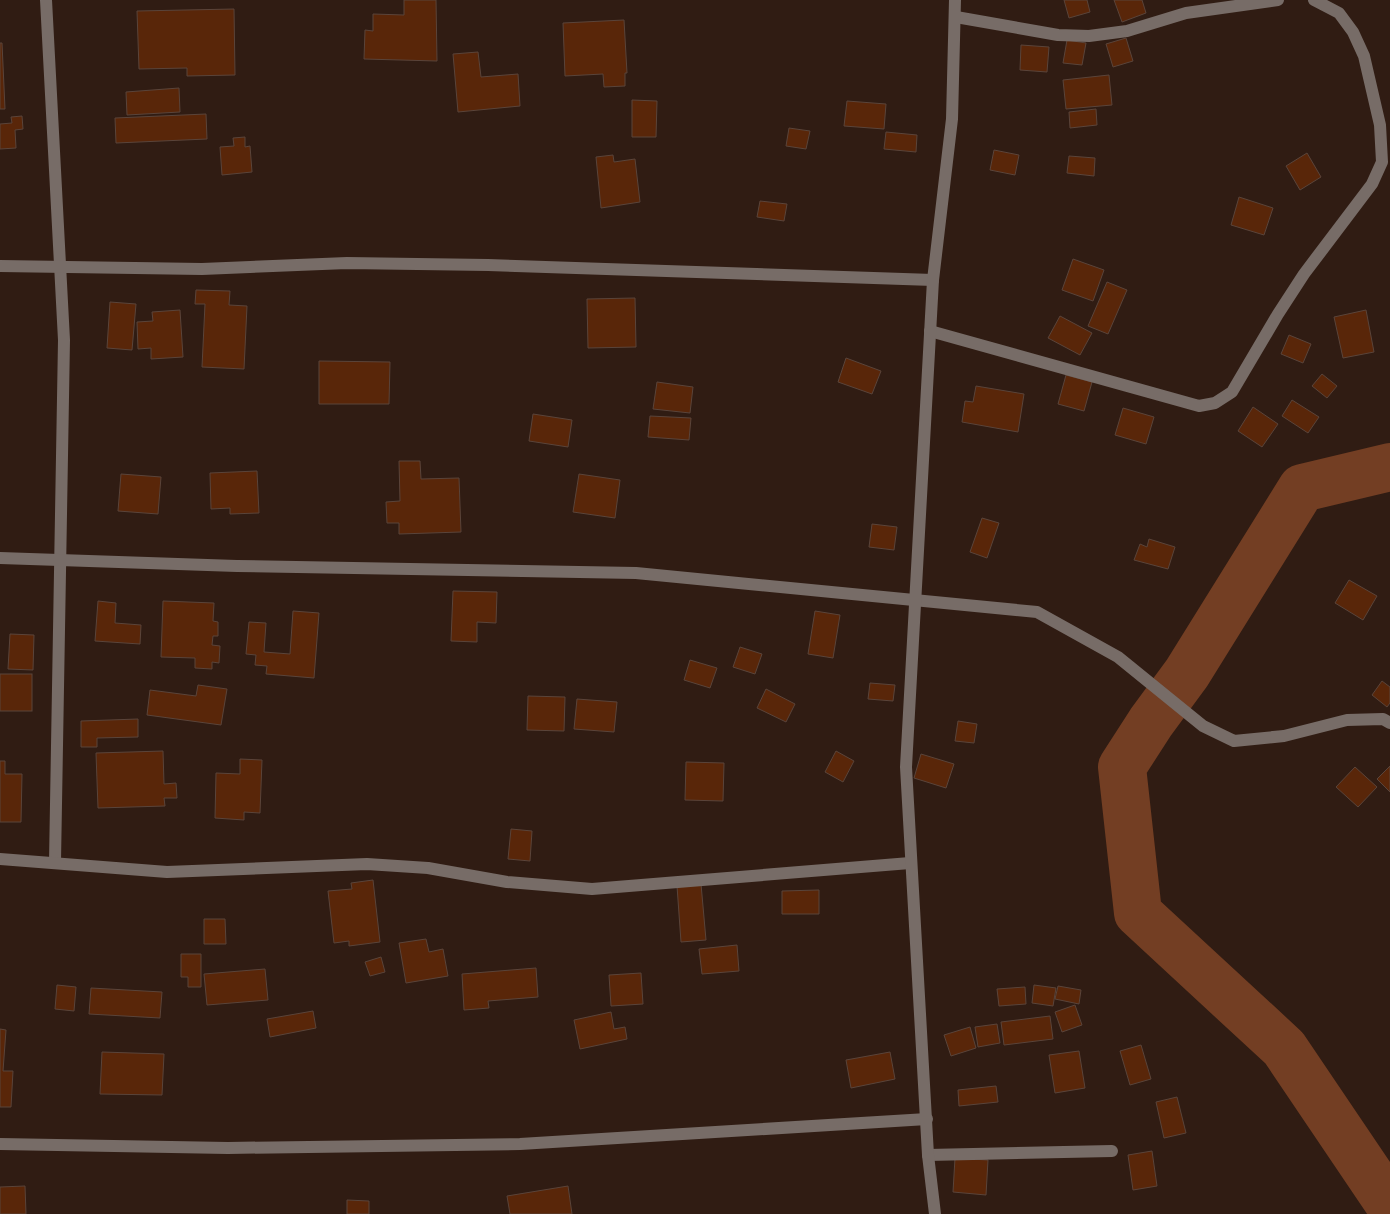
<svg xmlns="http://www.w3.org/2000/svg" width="1390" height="1214" font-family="'Crimson Pro',serif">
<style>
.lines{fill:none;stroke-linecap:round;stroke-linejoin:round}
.river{stroke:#733e23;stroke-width:48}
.building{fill:#592609;stroke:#5a443a}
.minor{stroke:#776c67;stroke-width:12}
</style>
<rect width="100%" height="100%" fill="#301c13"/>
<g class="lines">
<path class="river" d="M1390,467l-88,21 -115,185 -36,49 -29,45 16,146 146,135 106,157"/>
</g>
<g class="building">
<path d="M404,0h32l1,61 -73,-2 1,-29 8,1v-17l31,1z"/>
<path d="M1064,0h23l3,12 -21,6z"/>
<path d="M1114,0h28l4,13 -24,9z"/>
<path d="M234,9l1,66 -48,1v-8l-48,1 -2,-58z"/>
<path d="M624,20l3,53h-2v13l-21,1 -1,-13 -38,2 -2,-53z"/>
<path d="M1126,38l7,23 -20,6 -7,-23z"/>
<path d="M1067,40l19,3 -4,22 -19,-2z"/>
<path d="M0,43h2l3,66h-5z"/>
<path d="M1021,45l28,2 -2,25 -27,-2z"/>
<path d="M478,52l3,25 37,-3 2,32 -62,6 -5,-58z"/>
<path d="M1109,75l3,30 -46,4 -3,-29z"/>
<path d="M179,88l1,24 -53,3 -1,-23z"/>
<path d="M632,100l25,1 -1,36h-24z"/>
<path d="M847,101l39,3 -2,25 -40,-3z"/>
<path d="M1096,109l1,16 -27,3 -1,-16z"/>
<path d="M206,114l1,25 -91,4 -1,-25z"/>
<path d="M22,116l1,13 -8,1 1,18 -16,1v-25l12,-1 -1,-6z"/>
<path d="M789,128l21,3 -4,18 -20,-3z"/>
<path d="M886,132l31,3 -1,17 -32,-3z"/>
<path d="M245,137v10l5,-1 2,26 -30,3 -2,-28 14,-1 -1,-8z"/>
<path d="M994,150l25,5 -4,20 -25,-5z"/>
<path d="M1307,153l14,24 -21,13 -14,-24z"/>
<path d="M613,155l1,7 21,-3 5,43 -39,6 -5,-51z"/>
<path d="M1069,156l26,2 -1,18 -27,-3z"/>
<path d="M1239,197l34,11 -9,27 -33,-10z"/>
<path d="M760,201l27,3 -3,17 -27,-4z"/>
<path d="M1073,259l31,11 -11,31 -31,-11z"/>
<path d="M1107,282l20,8 -19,44 -20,-8z"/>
<path d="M196,290l34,1 -1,14 18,1 -3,63 -42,-2 3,-63h-10z"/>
<path d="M635,298l1,49 -48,1 -1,-49z"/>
<path d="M110,302l26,2 -4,46 -25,-2z"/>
<path d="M180,310l3,47 -32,2v-11l-13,1 -1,-27 16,-1 -1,-9z"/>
<path d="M1366,310l8,42 -31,6 -9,-41z"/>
<path d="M1060,316l32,17 -12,22 -32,-17z"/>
<path d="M1289,335l22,9 -8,19 -22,-9z"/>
<path d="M846,358l35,13 -9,23 -34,-12z"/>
<path d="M319,361l71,1 -1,42h-70z"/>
<path d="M1322,374l15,12 -10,12 -15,-12z"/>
<path d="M1066,375l26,7 -8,29 -26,-7z"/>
<path d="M657,382l36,5 -3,26 -37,-4z"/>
<path d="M976,386l48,8 -6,38 -56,-10 3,-21 8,1z"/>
<path d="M1292,400l27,17 -11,16 -26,-17z"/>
<path d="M1253,407l25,17 -16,23 -24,-16z"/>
<path d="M1123,408l31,9 -8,27 -31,-9z"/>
<path d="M533,414l39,6 -4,27 -39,-6z"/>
<path d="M650,416l41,2 -2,22 -41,-3z"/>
<path d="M399,461h21l1,18 38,-1 2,54 -62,2v-11h-12l-1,-21 14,-1z"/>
<path d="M257,471l2,42 -29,1v-6l-19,1 -1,-36z"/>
<path d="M121,474l40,3 -3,37 -40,-3z"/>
<path d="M579,474l41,6 -5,38 -42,-6z"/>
<path d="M982,518l17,5 -12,35 -17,-6z"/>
<path d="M872,524l25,3 -3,23 -25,-3z"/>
<path d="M1149,539l26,8 -7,22 -34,-9 6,-16 7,3z"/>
<path d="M1349,580l28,16 -14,24 -28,-17z"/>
<path d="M453,591l44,1 -1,31 -19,-1v20l-26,-1z"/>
<path d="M98,601l18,2 -1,20 26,2 -1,19 -45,-3z"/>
<path d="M163,601l51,2 -1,18 5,1v14h-5l-1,9 8,1 -1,17 -7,-1v7l-17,-1v-10l-34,-1z"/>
<path d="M293,611l26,2 -5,65 -48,-4 1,-8 -12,-1 1,-10 -10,-1 3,-32 17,1 -2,29 26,2z"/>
<path d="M815,611l25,4 -7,43 -25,-4z"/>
<path d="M10,634l24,1 -1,35 -25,-1z"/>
<path d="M740,647l22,7 -7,20 -22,-7z"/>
<path d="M690,660l27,8 -7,20 -26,-8z"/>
<rect x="0" y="674" width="32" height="37"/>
<path d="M1382,681l8,6v16l-3,4 -15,-12z"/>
<path d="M870,683l25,2 -2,16 -25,-2z"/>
<path d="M198,685l29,4 -6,36 -74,-10 3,-25 46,6z"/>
<path d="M766,689l29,15 -9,18 -29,-14z"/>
<path d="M528,696l37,1 -1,34 -37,-1z"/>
<path d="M577,699l40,3 -3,30 -40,-3z"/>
<path d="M138,719v18l-41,1v9h-16v-26z"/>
<path d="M958,721l19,3 -3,19 -19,-2z"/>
<path d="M163,751l1,33 12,-1 1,15h-13l1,8 -67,2 -2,-55z"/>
<path d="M836,751l18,10 -11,21 -18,-10z"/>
<path d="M921,754l33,10 -8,24 -32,-10z"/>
<path d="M240,759l22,1 -2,53 -16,-1v8l-29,-2 1,-45 24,1z"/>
<path d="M0,761h5v13h17l-1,48h-21z"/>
<path d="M686,762l38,1 -1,38 -38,-1z"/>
<path d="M1390,766v26l-13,-13z"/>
<path d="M1355,767l22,20 -19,20 -22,-20z"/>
<path d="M511,829l21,2 -2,30 -22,-2z"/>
<path d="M373,880l7,62 -31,4v-5l-15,2 -6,-52 24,-2 -1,-6z"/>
<path d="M701,884l5,56 -25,2 -4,-56z"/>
<path d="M819,890v24h-37v-23z"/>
<path d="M204,919h21l1,25h-22z"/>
<path d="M426,939l3,13 14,-3 5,27 -42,7 -7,-40z"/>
<path d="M737,945l2,26 -37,3 -3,-25z"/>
<path d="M181,954h20v33h-13v-10h-7z"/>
<path d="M381,957l4,15 -15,4 -5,-14z"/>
<path d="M536,968l2,29 -50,4 1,7 -25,2 -2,-36z"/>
<path d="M265,969l3,31 -61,5 -3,-31z"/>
<path d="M641,973l2,31 -32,2 -2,-31z"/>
<path d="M57,985l19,2 -2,24 -19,-2z"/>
<path d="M1034,985l22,3 -3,18 -21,-3z"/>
<path d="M1058,986l23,4 -2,14 -24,-5z"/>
<path d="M1025,987l1,17 -27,2 -2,-17z"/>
<path d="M91,988l71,4 -2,26 -71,-4z"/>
<path d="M1075,1005l7,20 -20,7 -7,-20z"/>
<path d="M313,1011l3,17 -46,9 -3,-18z"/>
<path d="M611,1012l3,17 11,-2 2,12 -47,10 -6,-29z"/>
<path d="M1050,1016l3,23 -49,6 -3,-23z"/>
<path d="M997,1024l3,19 -22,4 -3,-20z"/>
<path d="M970,1027l6,21 -25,8 -7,-21z"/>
<path d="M0,1029l6,1 -3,41h10l-2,36h-11z"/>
<path d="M1141,1045l10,34 -21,6 -10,-34z"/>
<path d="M1079,1051l6,37 -30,5 -6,-38z"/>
<path d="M102,1052l62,2 -2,41 -62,-1z"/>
<path d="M890,1052l5,27 -44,9 -5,-28z"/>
<path d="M996,1086l2,16 -39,4 -1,-16z"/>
<path d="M1177,1097l9,36 -22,5 -8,-36z"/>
<path d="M1152,1151l5,35 -24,4 -5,-35z"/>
<path d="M955,1158l33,2 -2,35 -33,-3z"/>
<path d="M25,1186l1,28h-26v-27z"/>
<path d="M568,1186l4,28h-62l-3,-18z"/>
<path d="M347,1200l22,1v13h-22z"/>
</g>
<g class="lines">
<g class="minor">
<path d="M46,0l18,340 -9,522"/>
<path d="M956,17l102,18 31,1 38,-5 59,-18 92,-13"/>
<path d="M0,266l202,3 145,-6 141,2 445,15"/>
<path d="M930,331l269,75 16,-3 17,-11 46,-78 26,-40 68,-90 10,-22 -2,-37 -16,-69 -11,-24 -14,-19 -25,-13"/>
<path d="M0,558l237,8 399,7 401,39 81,45 85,69 31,15 50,-5 63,-16 36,-1 7,4"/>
<path d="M0,859l167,13 200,-8 61,4 79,14 85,7 318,-26"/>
<path d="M0,1144l228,4 292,-4 407,-25"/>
<path d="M928,1155l184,-4"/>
<path d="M935,1214l-7,-59 -22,-388 27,-487 19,-161 3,-119"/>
</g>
</g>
</svg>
